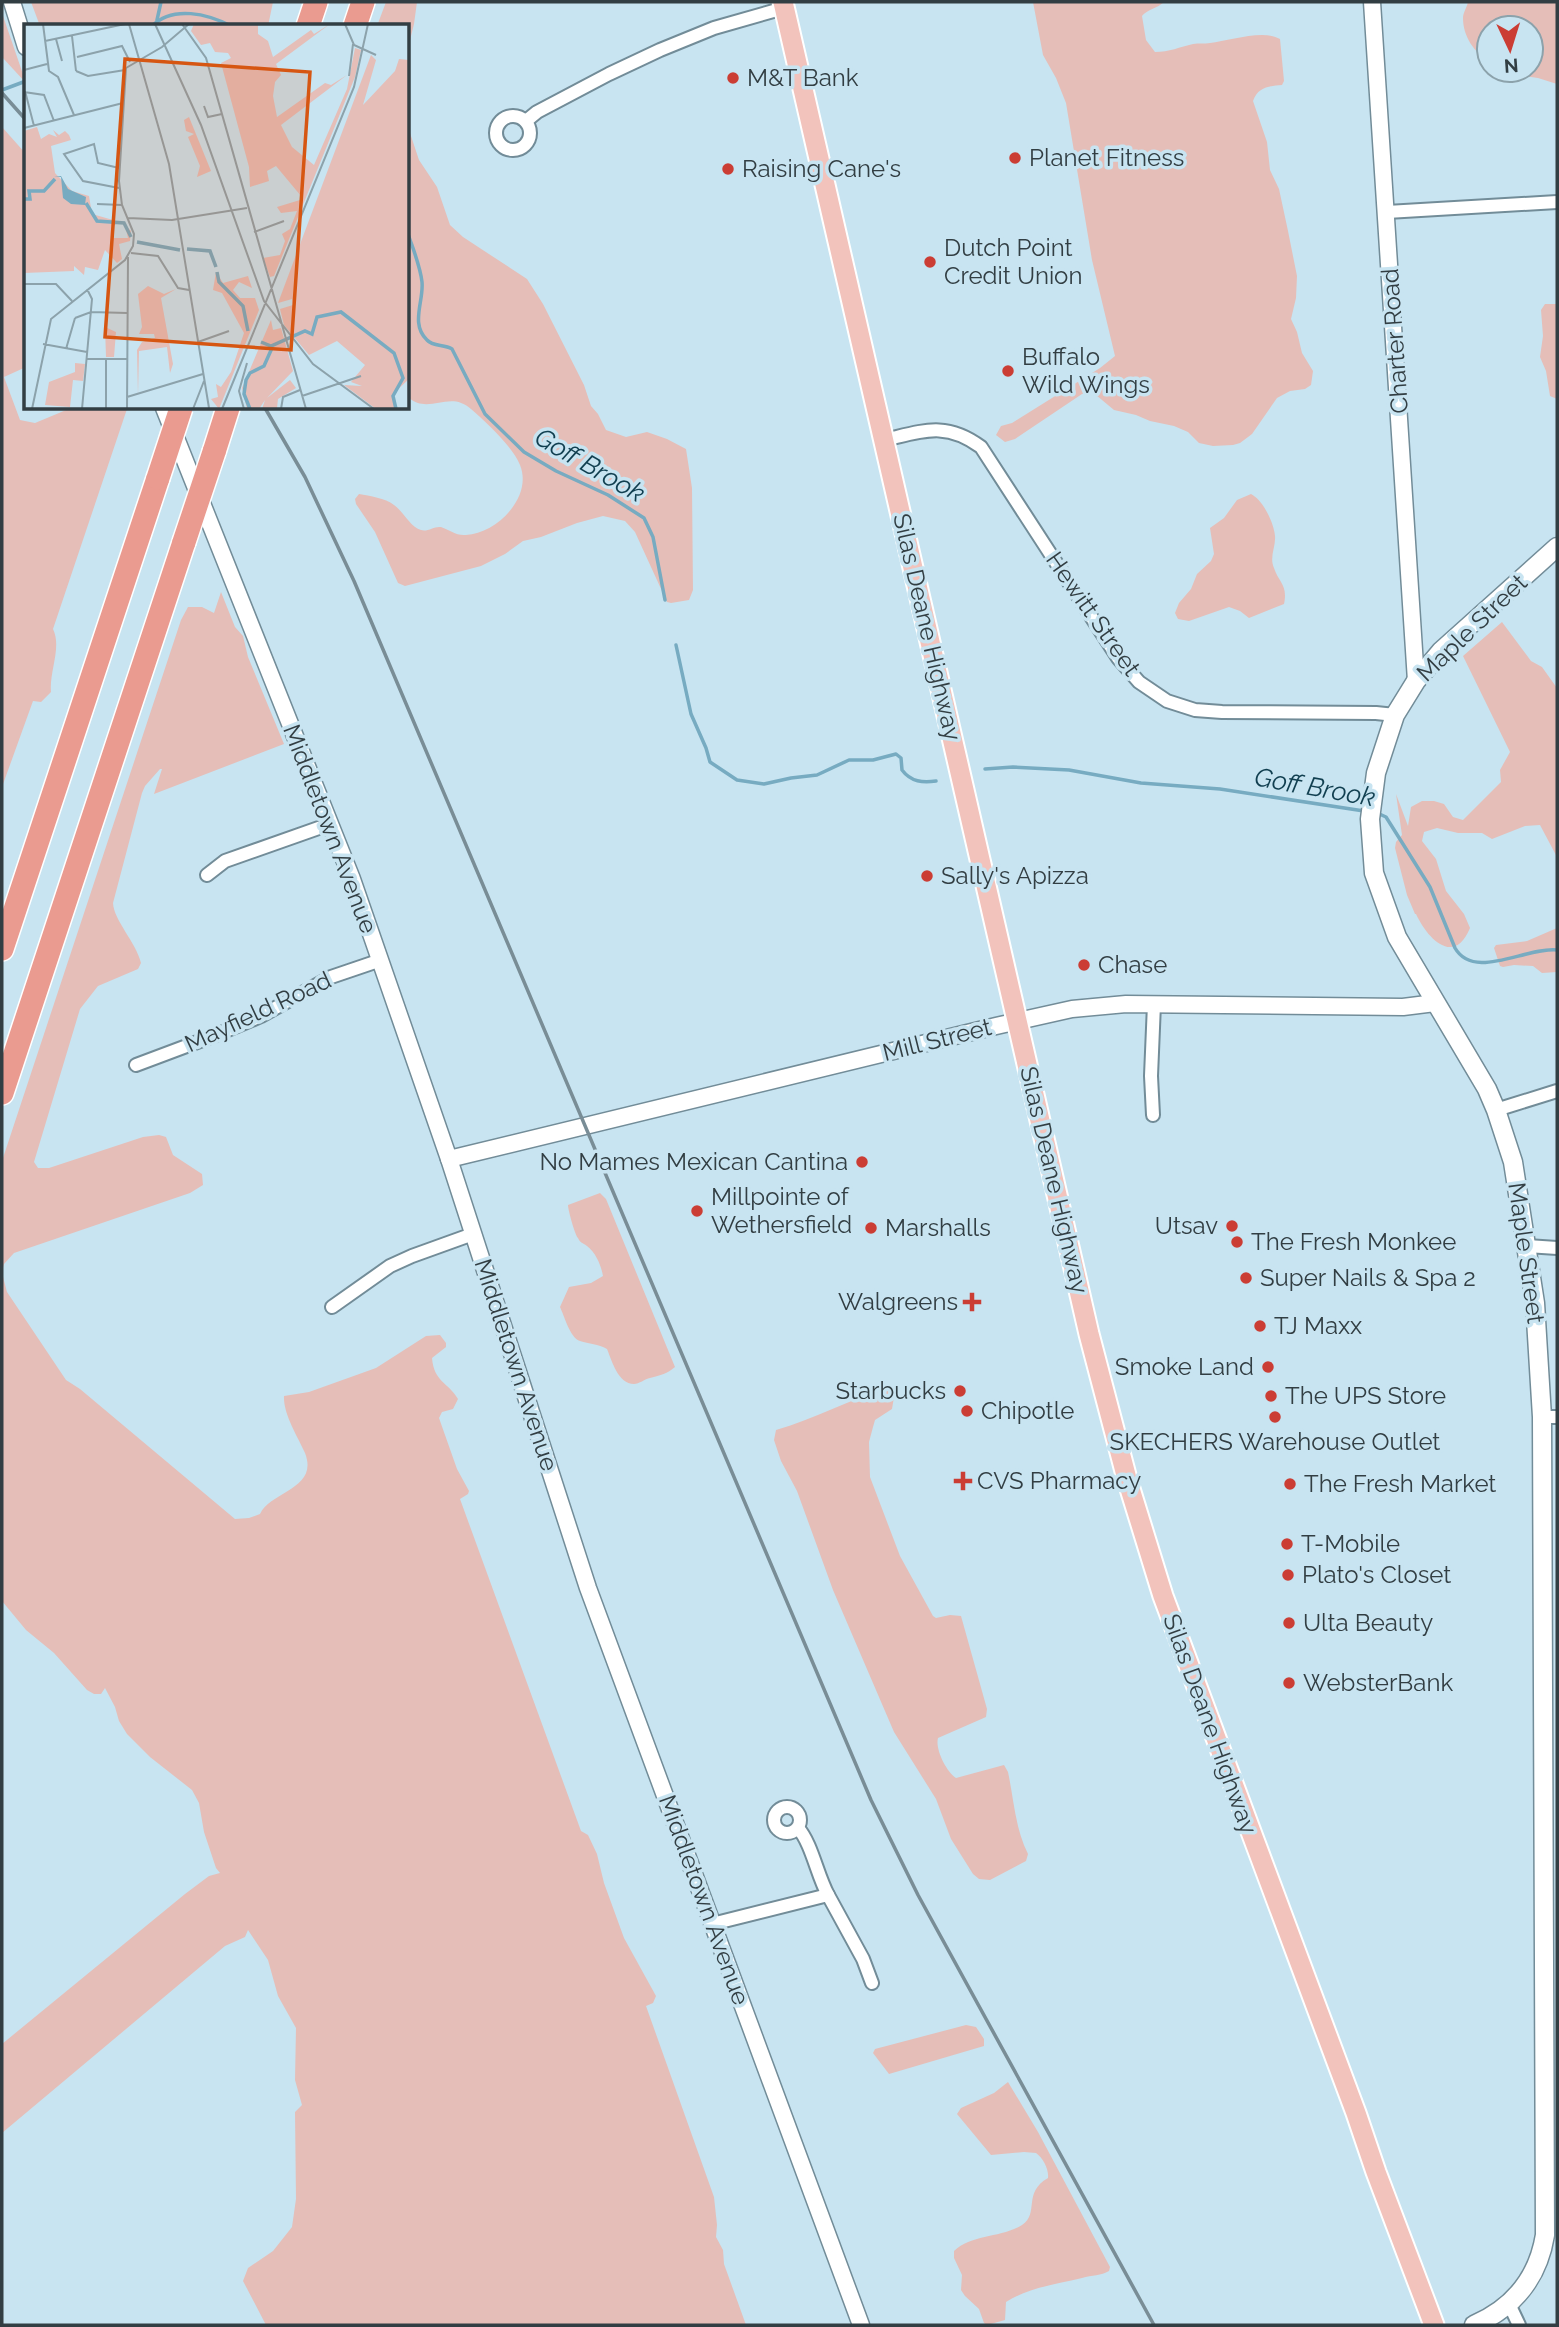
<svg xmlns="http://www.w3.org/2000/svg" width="1559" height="2327" font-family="Raleway,sans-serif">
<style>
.green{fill:#e5beb8}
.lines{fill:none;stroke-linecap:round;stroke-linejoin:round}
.stream{stroke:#77abc1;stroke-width:3.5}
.minor-casing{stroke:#728c98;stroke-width:16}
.tertiary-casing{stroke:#728c98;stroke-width:19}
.secondary-casing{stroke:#728c98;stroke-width:21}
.primary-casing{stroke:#fff;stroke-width:23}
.motorway-casing{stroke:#fff;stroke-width:26}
.minor{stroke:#fff;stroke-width:12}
.tertiary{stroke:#fff;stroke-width:16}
.secondary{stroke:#fff;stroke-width:18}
.primary{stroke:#f2c3bc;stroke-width:19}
.motorway{stroke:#ea9b90;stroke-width:23}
.rail{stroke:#798d96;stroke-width:3.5}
.motorway-bridge-casing{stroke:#fff;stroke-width:26;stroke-linecap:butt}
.motorway-bridge{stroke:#ea9b90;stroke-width:23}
.poi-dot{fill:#cb3d34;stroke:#c8e4f1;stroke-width:2.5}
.labels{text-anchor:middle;stroke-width:7;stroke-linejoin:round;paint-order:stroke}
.poi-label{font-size:24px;fill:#323e43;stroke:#c8e4f1;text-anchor:start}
.street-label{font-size:24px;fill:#323e43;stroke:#c8e4f1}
.water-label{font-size:26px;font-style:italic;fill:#113f50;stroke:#c8e4f1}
.inset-river{fill:none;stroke:#77abc1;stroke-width:3.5}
.inset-road{fill:none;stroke:#8ca2ab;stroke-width:2}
.view{fill:#d65612;fill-opacity:0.15;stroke:#d65612;stroke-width:3.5}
.inset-edge{fill:none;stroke:#323e43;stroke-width:3.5}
</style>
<rect width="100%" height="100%" fill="#c8e4f1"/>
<g class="green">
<path d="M31,2h242l-5,24h-228z"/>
<path d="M386,2h31l-3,22 -6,24v-22h-31z"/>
<path d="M1033,2h131c-6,6 -18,8 -22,14l4,24 9,12c14,0 25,-5 38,-8 6,-1 11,0 17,-1 19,-2 53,-14 70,-4l4,42 -2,4c-13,1 -24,2 -29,16l14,41 3,28 9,19 9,42 9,45 -1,22 -5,21 6,13 5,21 11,18 -2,14 -6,4 -15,2 -13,7 -25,36 -12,9 -7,2 -20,1 -14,-3 -11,-11 -14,-6 -24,-5 -14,-6 -22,-5 -18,-15 -7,-3 -7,2 -67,45 -10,3 -9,-7 5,-9 11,-3 88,-55 15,-12 -23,-96 -26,-157 -10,-25 -13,-23z"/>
<path d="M1468,2h89v82l-19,-6 -28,-4 -5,-4h26v-42h-42v32c-15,-7 -26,-24 -26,-42 0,-5 4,-11 5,-16z"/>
<path d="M2,13l24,70 -24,-26z"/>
<path d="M2,127l24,27v213l-22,10 16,43 15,3 36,-15 56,1 -74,220c9,18 -4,43 -2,63l-10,10 -8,-1 -31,86z"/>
<path d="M408,127l11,33 18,27 13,38 13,12 64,42 16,25 41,81 7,21 7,8 8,16 20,7 21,-5 20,7 19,10 6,39 1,102 -4,10 -18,3 -4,-1 -32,-70 -10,-11 -22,-5 -26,7 -36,14 -18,4 -18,13 -24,12 -76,20 -7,-3 -23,-51 -19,-28 -1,-5 4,-5c11,2 26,4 35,11 9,6 17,23 27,25 7,2 13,-4 20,-3 9,3 15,9 25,8 31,-2 67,-38 54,-70 -7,-18 -34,-43 -49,-56 -22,-20 -42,7 -63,-12z"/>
<path d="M1545,304h12v95l-7,-3 -4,-25 -6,-14 3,-21 -2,-26z"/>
<path d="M1251,494c12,6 23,29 24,42 1,11 -6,21 -1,32 5,15 14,17 10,36l-35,14 -9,-7 -11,-4 -40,14 -11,-2 -3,-6 4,-10 12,-14 6,-15 14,-13 3,-7 -4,-26 14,-10 13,-18z"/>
<path d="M221,592l14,35 8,9 5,21 36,87 -130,50 8,-25h-2l-15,17 -3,7 -29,110c1,18 23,39 28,60l-3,6 -40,17 -18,23 -46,153 4,6h11l94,-31 16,-2 7,2 7,18 29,19 1,11 -13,8 -176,60 -10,11 -2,7v-110l179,-541 7,-13h14l12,6z"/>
<path d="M1502,622l29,39 11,6 15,21v169l-17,-32 -15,1 -33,13 -10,-6h-24l-21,-5 -13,4 -2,9 14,18 10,32 18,23 6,14c-16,39 -43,10 -54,-14h-1l-8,-19 -12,-47 1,-6 6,-7 -6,-41 12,32 3,-19 11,-6h12l10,3 9,13 10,3 38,-38 -1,-12 10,-18 -47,-96z"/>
<path d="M1557,928v44l-15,1 -9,-7 -19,-1 -11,2 -3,-1 -6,-18 2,-3 31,-4z"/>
<path d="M600,1193l6,6 69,168c-8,7 -14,8 -25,11 -5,1 -11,6 -16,6 -16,0 -22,-23 -27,-35 -9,-5 -18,-5 -27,-8 -10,-3 -16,-26 -20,-34l9,-20 22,-4 12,-7c-2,-11 -7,-23 -16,-30 -5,-4 -6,-2 -9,-8 -3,-3 -10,-28 -10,-33z"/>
<path d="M2,1273l5,19 59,88 14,9 155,130 14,-1 11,-4c11,-23 59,-25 45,-61 -7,-16 -22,-39 -21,-57l25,-4 67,-24 50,-32 14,-1 6,8v4l-14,11c2,24 16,24 26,41l-5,10 -11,3 -3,6 18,51 12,22 -1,3 -8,5 121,332 7,4 9,19 7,29 20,55 32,58 -3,7 -7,3 68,191 3,28 -1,12 7,13 1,14 22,61h-480l-23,-44 5,-13 25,-17 19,-24 4,-28 -1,-87 7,-7 -7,-25 1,-52 -18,-32 -10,-36 -20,-30 -3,7 -20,9 -223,187v-89l183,-150 24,-18 11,-3 -4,-5 -12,-36 -5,-29 -7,-13 -42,-33 -23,-23 -8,-13 -4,-14 -10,-19 -4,6h-7l-7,-4 -33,-37 -28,-23 -24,-29z"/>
<path d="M888,1388l7,3 -3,18 -17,11 -2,7 -4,15 1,35 30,79 33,60 3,2 14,-3 11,1 26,93 -1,8 -48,21c-3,11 8,33 18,40l48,-13 4,7c6,28 7,56 20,82l-2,7 -36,19 -11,-1 -6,-5 -22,-35 -15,-40 -42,-67 -61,-142 -36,-99 -16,-30 -7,-21 2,-10c39,-11 74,-31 112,-42z"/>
<path d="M966,2025l10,2 8,12v7l-95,28 -16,-21 2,-4z"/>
<path d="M1008,2082l30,50 72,135 -1,4c-8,5 -17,4 -27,7 -26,6 -54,10 -76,24l-1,18 -18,5 -3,-2 -5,-14 -14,-13 -4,-6 1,-15 -8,-17v-7c18,-17 47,-13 68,-26 18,-12 0,-32 26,-47 1,-9 -5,-20 -12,-25l-12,-1 -33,3 -34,-41 4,-6 33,-15z"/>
</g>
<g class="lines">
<g class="stream">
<path d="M157,20l4,-18"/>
<path d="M152,26c21,-21 56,-12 79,0"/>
<path d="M2,90l24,-9"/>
<path d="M408,234c5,15 12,31 14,48 2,19 -12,42 5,58 6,7 17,4 25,9l33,65 39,38 32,19 52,24 36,23 9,19 12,63"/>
<path d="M676,645l15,69 15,34 4,14 27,18 27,4 27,-6 26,-3 32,-15h24l23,-6 5,4 1,12c9,12 21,13 34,11"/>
<path d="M985,769l28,-2 56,3 72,13 79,6 144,22"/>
<path d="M1375,812l11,5 44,70 25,61c19,33 70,-1 102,2"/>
</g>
<g class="minor-casing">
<g id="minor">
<circle cx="513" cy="133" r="17"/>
<path d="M526,121l11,-9 72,-38 51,-24 54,-22 70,-20"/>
<path d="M1387,212l170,-10"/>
<path d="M884,440c39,-9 62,-19 97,7l137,211 21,24 28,19 28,9 27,2 154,1 19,2"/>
<path d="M207,875l18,-14 105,-37"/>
<path d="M136,1065l80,-30 45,-19 70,-39 50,-17"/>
<path d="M1496,1110l61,-19"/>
<path d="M1153,1115l-2,-39 3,-72"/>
<path d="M1527,1246l30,2"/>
<path d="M332,1307l58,-41 22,-10 61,-22"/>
<path d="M1542,1417h15"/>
<circle cx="787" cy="1820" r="13"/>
<path d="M798,1828c14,16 19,47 30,67"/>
<path d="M712,1924l116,-29 35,64 9,24"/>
<path d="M1509,2304l10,21"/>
</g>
</g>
<g class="tertiary-casing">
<g id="tertiary">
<path d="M12,2l14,45"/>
<path d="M1372,2l44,679"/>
<path d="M164,408l188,471 97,280 139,429 273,737"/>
<path d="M449,1159l547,-133 76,-17 54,-5 277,3 32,-4"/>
</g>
</g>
<g class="secondary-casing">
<path id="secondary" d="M1474,2325c39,-17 64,-47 71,-90l-3,-818 -7,-114 -22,-141 -17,-52 -9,-21 -90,-152 -23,-64 -4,-54 6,-46 19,-58 21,-34 25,-30 116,-104"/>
</g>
<g class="primary-casing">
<path id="primary" d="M783,2l306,1332 38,145 36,117 193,517 20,59 58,153"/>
</g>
<g class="motorway-casing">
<g id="motorway">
<path d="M308,26l8,-24"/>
<path d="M355,26l8,-24"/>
<path d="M214,452l14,-44"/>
<path d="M2,949l156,-471"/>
<path d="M2,1093l182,-551"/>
</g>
</g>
<use href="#minor" class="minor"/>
<use href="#tertiary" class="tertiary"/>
<use href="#secondary" class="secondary"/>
<use href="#primary" class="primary"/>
<use href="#motorway" class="motorway"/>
<g class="rail">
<path d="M2,93l24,27"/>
<path d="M265,408l40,69 49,104 517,1219 47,95 236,430"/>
</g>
<g class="motorway-bridge-casing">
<g id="motorway-bridge">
<path d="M158,478l23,-70"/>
<path d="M184,542l30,-90"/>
</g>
</g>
<use href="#motorway-bridge" class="motorway-bridge"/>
</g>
<g class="poi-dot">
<circle cx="733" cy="78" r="7"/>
<circle cx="1015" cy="158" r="7"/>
<circle cx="728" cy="169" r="7"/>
<circle cx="930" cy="262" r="7"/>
<circle cx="1008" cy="371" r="7"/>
<circle cx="927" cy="876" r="7"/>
<circle cx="1084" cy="965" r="7"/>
<circle cx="862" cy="1162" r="7"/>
<circle cx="697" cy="1211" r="7"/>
<circle cx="1232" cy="1226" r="7"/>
<circle cx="871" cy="1228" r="7"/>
<circle cx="1237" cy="1242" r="7"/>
<circle cx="1246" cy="1278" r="7"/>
<path d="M968.5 1291.5h7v7h7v7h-7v7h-7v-7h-7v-7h7z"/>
<circle cx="1260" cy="1326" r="7"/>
<circle cx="1268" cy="1367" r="7"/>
<circle cx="960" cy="1391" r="7"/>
<circle cx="1271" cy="1396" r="7"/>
<circle cx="967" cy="1411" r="7"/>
<circle cx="1275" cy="1417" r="7"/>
<path d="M959.5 1470.5h7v7h7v7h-7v7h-7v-7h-7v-7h7z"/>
<circle cx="1290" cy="1484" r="7"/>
<circle cx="1287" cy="1544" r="7"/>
<circle cx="1288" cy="1575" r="7"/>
<circle cx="1289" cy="1623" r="7"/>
<circle cx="1289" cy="1683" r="7"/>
</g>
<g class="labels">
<g class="poi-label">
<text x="747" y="86">M&amp;T Bank</text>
<text x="1029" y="166">Planet Fitness</text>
<text x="742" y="177">Raising Cane's</text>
<text x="944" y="256">Dutch Point<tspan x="944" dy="28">Credit Union</tspan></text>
<text x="1022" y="365">Buffalo<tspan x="1022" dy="28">Wild Wings</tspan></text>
<text x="941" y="884">Sally's Apizza</text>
<text x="1098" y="973">Chase</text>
<text x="848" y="1170" text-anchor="end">No Mames Mexican Cantina</text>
<text x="711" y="1205">Millpointe of<tspan x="711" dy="28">Wethersfield</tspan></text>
<text x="1218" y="1234" text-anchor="end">Utsav</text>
<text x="885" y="1236">Marshalls</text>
<text x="1251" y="1250">The Fresh Monkee</text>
<text x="1260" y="1286">Super Nails &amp; Spa 2</text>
<text x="958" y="1310" text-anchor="end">Walgreens</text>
<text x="1274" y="1334">TJ Maxx</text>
<text x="1254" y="1375" text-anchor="end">Smoke Land</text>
<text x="946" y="1399" text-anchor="end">Starbucks</text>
<text x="1285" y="1404">The UPS Store</text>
<text x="981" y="1419">Chipotle</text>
<text x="1275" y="1450" text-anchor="middle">SKECHERS Warehouse Outlet</text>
<text x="977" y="1489">CVS Pharmacy</text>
<text x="1304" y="1492">The Fresh Market</text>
<text x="1301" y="1552">T-Mobile</text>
<text x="1302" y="1583">Plato's Closet</text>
<text x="1303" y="1631">Ulta Beauty</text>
<text x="1303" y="1691">WebsterBank</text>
</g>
<g class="street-label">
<text transform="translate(1395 341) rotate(-94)" y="8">Charter Road</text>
<text transform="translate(1093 614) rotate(55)" y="8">Hewitt Street</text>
<text transform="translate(927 627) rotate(77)" y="8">Silas Deane Highway</text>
<text transform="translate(1472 628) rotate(-44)" y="8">Maple Street</text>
<text transform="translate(330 829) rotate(69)" y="8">Middletown Avenue</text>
<text transform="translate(258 1012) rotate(-25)" y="8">Mayfield Road</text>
<text transform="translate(937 1040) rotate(-14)" y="8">Mill Street</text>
<text transform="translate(1054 1180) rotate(77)" y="8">Silas Deane Highway</text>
<text transform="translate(1526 1253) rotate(82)" y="8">Maple Street</text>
<text transform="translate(516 1365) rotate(72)" y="8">Middletown Avenue</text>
<text transform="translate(1210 1724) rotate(70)" y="8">Silas Deane Highway</text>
<text transform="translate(704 1900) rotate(70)" y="8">Middletown Avenue</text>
</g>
<g class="water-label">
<text transform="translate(590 465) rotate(30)" y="9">Goff Brook</text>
<text transform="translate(1315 787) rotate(10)" y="9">Goff Brook</text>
</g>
</g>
<g transform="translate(24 24)">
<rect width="385" height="385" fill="#c8e4f1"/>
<path d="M170,0h64v10l10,7 5,16 38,-27 3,4 16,-10 -54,40 5,11 -6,7 -2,14 4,21 48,-34 6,2 16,-10 -66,50 11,22 22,18 33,-76 8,-41 6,2 -6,27 -81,199 -4,1 -7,-19 17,-3 5,-14 -3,-7 8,-5 7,-18 -16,2 -4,-6 23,-7 1,-4 -25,-30 -9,5 2,10 -19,6 -1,-20 -28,-104 10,-5 -3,-5 -13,-1 -5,-9 -9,2 -10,-14zM347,31l5,5 -13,45 32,-34 4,-12 10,1v319l-15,14v16h-18l-32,-24 18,1 -11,-4 14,-17 -28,-24 -28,14 -25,-30 -4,-16 13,-4 -1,-6 -14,4zM165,93l22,54 -14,6 3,-11 -12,-29 6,-3 -8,-3 -2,-11zM13,103l4,12 8,-5 8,3 -4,-7 6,5 6,-4 4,4 2,5 -20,6 4,27 17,18 17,5 3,18 28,8 -9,5 3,11h14l-3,-13 6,6 -1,10 -11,3 3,15 -5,4 -12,-13 -7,20 -13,-3 -1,8 -10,-9v5l-50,2v-142zM192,248l7,11 25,-7 4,12 -13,-6 -6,8 7,8h15l4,12 -40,99 -8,-10 7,-2 -2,-13 5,3 10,-15 13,-39 -22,-40 -9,-3zM124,262l16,8 12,-5 -15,9 12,66 -3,9 -3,-26 -28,4 -1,44 -1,-45 5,-8 13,-4 -1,-4h-15l3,-7 -4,-33zM247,296l2,10 8,-2 12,43 -26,27 23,-18 6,8 -18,11 -1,9 -15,1 3,-9 -6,9h-12l-5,-21zM81,303l11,5 -2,25h-8zM51,339l10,1 -2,17 -10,-1 -3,27 -25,-2 4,-23 26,-10z" fill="#e5beb8"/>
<path d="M37,152l7,13 18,8 -1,8 -14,-1 -8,-6 -2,-21h-7z" fill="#77abc1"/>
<path class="inset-river" d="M0,175h6l-1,-8h15l11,-12M62,179l11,18 27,2 7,14M113,218l43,8M163,225l23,2 6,16M193,248l2,10 24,24 5,25M237,318l10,4 34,-15 7,3 5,-17 24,-5 53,41 9,25 -10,18 3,13M226,385l-6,-15 2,-14 4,-7 14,-7 8,-18"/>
<path class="inset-road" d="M19,0l6,47 9,6 16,38M105,0l40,140 40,244M131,0l46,101 63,176 49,63 61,45M158,0l24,34 100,351M321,0l9,21 22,10M48,12l4,35M32,15l6,22M21,17l80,-17M53,33l45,-11 8,16M0,46l23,-6M52,47l12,5 37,-6M325,52l4,-32M1,67l9,35M0,68l20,3 10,26M180,82l4,11 14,-3M0,104l99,-25M95,144l-21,-5 -4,-19 -30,10 19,27 36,7M73,180l25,1M104,194l44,2 75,-12M230,208l30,-11M107,229l27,3 20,32 11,2M0,260h32l16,17M51,294l16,-6 36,1M174,318l31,-11M19,320l44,8M42,325l9,-31M63,335h40M82,335v50M278,372l59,-20M103,373l76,-23M8,385l19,-90 74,-59 8,-14 1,-12 -12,-29 -3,-24 7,-113 36,-21 27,-23M58,385l10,-110 -5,-10M103,385l1,-152M169,385l11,-28M198,385l132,-322 14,-63M220,385l-5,-18 8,-28M257,385l2,-12 17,-7"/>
<path class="view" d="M101,35l185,13 -19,278 -186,-13z"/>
<rect width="385" height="385" class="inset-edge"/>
</g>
<rect width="1559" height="2327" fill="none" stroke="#323e43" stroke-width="7"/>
<g transform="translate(1510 49) rotate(176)"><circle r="33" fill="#c8e4f1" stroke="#8ca2ab" stroke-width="2"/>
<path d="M0-5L12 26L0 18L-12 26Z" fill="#cb3d34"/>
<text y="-10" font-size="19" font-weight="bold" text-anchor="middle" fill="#323e43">N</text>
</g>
</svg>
